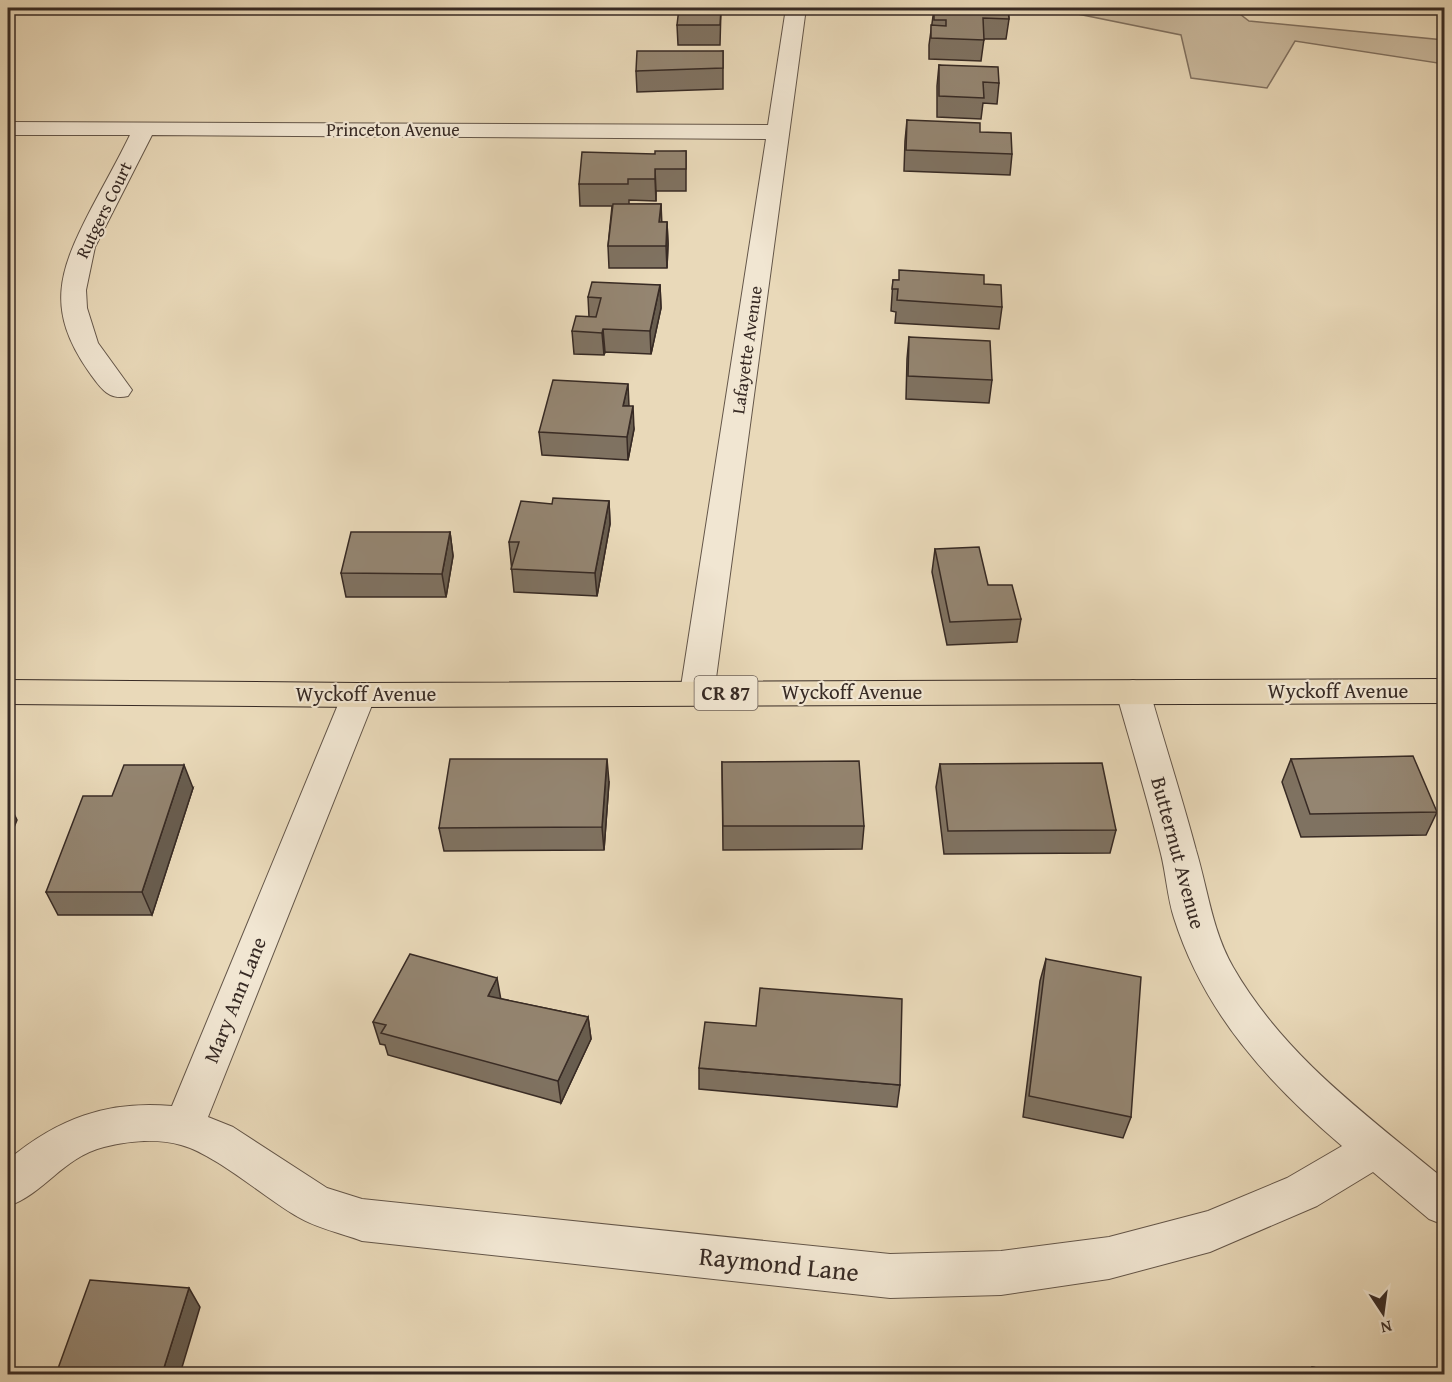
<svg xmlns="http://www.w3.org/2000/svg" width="1452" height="1382" font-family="'Gentium Book Plus',serif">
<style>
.green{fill:#cbbba0;stroke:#817262;stroke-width:1.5}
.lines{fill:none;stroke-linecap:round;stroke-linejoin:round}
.street-casing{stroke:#645649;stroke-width:2}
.primary-casing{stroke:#372a24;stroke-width:2}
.street{fill:#f1e6d2;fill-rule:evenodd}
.primary{fill:#e9d9b9;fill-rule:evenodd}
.wall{fill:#7f7261;stroke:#372a24;stroke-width:1.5}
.shaded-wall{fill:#685d4f;stroke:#372a24;stroke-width:1.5}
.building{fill:#948571;stroke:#372a24;stroke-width:1.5}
.labels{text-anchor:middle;stroke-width:4.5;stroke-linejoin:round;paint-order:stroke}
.far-street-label{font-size:18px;fill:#372a24;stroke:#f1e6d2}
.shield{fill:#f1e6d2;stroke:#6f6258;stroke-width:1.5}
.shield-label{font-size:20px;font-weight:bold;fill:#372a24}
.street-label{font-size:21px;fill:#372a24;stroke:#f1e6d2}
.near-street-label{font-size:26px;fill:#372a24;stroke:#f1e6d2}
</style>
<rect width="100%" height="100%" fill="#e9d9b9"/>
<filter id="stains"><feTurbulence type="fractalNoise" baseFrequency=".00333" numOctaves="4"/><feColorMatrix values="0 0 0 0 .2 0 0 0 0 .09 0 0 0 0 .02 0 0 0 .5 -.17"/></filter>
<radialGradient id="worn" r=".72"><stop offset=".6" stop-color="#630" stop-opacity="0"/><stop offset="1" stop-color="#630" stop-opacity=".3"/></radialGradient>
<path class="green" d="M1048,8h184l17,13 195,19v24l-149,-23 -28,47 -76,-10 -10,-43z"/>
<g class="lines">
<g class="street-casing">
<g id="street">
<path d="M786,8h20l-92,685 -5,8 -12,4 -12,-4 -5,-8 86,-554 -614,-4 -57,112 -9,43 1,18 11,35 34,47 -4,6c-20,5 -28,-9 -39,-24 -44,-63 -30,-101 2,-163 13,-25 27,-49 39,-74h-122v-13l760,3z"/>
<path d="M1133,680l12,4 5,8c15,53 32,105 46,158 12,40 16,80 37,117 51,89 134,148 211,212v46l-15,-6 -56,-47 -56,34 -107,46 -101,27 -108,16 -111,3 -528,-57c-21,-8 -46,-13 -64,-24 -33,-19 -83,-63 -117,-72 -24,-7 -53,-4 -77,2 -41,10 -61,48 -96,59v-46c49,-41 99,-60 164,-54l170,-411 5,-8 12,-4 12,4 5,8 -168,422 25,10 94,61 35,11 528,55 111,-3 108,-14 99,-26 79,-33 55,-32c-74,-63 -138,-133 -168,-228 -7,-22 -8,-46 -14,-68 -13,-53 -29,-105 -44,-158l5,-8z"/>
</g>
</g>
<g class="primary-casing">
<path id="primary" d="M1444,679v24l-1085,4 -351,-3v-24l351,3z"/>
</g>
<use href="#street" class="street"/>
<use href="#primary" class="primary"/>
</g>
<g class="wall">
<path d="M942,8h66l1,11 -3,20h-22l-3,22 -52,-2v-14l5,-36 8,1z"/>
<path d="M721,9l-1,36h-42l-1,-20 39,-15z"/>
<path d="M723,51v38l-86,3 -1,-21z"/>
<path d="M939,65l60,18 -2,21 -14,-1 -2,16 -44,-2v-31z"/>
<path d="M907,120l105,34 -2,21 -106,-4 1,-30z"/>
<path d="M686,151v40h-30v10l-27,-1v4h32v18h6l1,22 -1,24h-58l-1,-22 4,-40h-32l-1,-22 76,-30z"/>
<path d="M893,280l91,4 18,23 -3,22 -104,-6 1,-11 -5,-1z"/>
<path d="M660,285l1,23 -10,46 -46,-2 -1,3 -30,-1 -2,-23 17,-14 -1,-20z"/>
<path d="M909,337l83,43 -3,23 -83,-4 1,-40z"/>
<path d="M629,406l5,23 -6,31 -86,-5 -3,-23z"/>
<path d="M609,501l1,23 -13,72 -83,-4 -5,-50 43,-38z"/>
<path d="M450,532l3,24 -7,41h-100l-5,-24z"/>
<path d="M935,549l53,36 33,34 -4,23 -70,3 -15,-73z"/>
<path d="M1291,759l146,53 -11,23 -125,2 -19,-55z"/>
<path d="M722,762l142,64 -2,23 -139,1z"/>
<path d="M940,764l176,66 -6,23 -166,1 -8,-67z"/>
<path d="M609,782l-5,68 -160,1 -5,-23z"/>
<path d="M193,788l-41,127h-94l-12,-23z"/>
<path d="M1046,959l85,158 -8,21 -100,-21 17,-136z"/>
<path d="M501,999l87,18 3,22 -30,64 -173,-48 -3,-10 -5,-1 -7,-22z"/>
<path d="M699,1068l201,17 -3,22 -198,-18z"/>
<path d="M1312,1367l35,7h-40z"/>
</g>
<g class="shaded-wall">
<path d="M655,169l1,22v10l-1,-22z"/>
<path d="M661,204l1,22 -3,-4z"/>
<path d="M667,222l1,22 -1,24 -1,-22z"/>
<path d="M660,285l1,23 -10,46 -1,-23z"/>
<path d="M603,329l2,23 -1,3 -2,-22z"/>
<path d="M628,384l1,22h-6z"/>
<path d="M633,406l1,23 -6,31 -1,-23z"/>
<path d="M609,501l1,23 -13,72 -2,-23z"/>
<path d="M450,532l3,24 -7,41 -4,-23z"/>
<path d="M607,759l2,23 -5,68 -2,-23z"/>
<path d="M184,765l9,23 -41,127 -10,-23z"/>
<path d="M8,801l9,19 -9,22z"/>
<path d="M497,978l4,22 -13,-4z"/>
<path d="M588,1017l3,22 -30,64 -3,-22z"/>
<path d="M189,1288l11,19 -20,67h-18z"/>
</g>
<g class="building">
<path d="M679,8h37v2l5,-1 -1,16h-43z"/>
<path d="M943,8h65l1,11 -26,-1 1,22 -53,-2v-13l15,1v-6h-12v-11l9,1z"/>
<path d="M637,51h86v17l-87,3z"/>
<path d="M939,65l59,2 1,16 -16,-1 1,16 -45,-2z"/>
<path d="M907,120l73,3v9l31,1 1,21 -106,-4z"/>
<path d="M655,151h31v18h-31v10h-27v5h-49l3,-32 73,2z"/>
<path d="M613,204h48l-2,18h8l-1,24h-58z"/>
<path d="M899,270l85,5v9l17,1 1,22 -105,-7 1,-11h-6l1,-9h6z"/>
<path d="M592,282l68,3 -10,46 -47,-2 -1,4 -30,-2 4,-15 20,1 5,-19 -13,-1z"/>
<path d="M909,337l81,4 2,39 -84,-4z"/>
<path d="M553,380l75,4 -5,22h10l-6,31 -88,-5z"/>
<path d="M553,498l56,3 -14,72 -84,-4 8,-27h-10l12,-41 31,3z"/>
<path d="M351,532h99l-8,42 -101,-1z"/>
<path d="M979,547l9,38h24l9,34 -71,3 -15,-73z"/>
<path d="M1413,756l24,56 -127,2 -19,-55z"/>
<path d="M450,759h157l-5,68 -163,1z"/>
<path d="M859,761l5,65h-141l-1,-64z"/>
<path d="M1102,763l14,67 -168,1 -8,-67z"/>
<path d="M124,765h60l-42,127h-96l37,-96h29z"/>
<path d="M410,954l87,24 -9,18 100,21 -30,64 -177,-48 5,-8 -13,-3z"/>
<path d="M1046,959l95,18 -10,140 -102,-21z"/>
<path d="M760,988l142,11 -2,86 -201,-17 6,-46 51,4z"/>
<path d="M90,1280l99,8 -27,86h-106z"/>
<path d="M1312,1367l35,7h-35z"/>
<path d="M393,1368l25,6h-27z"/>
</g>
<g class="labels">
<g class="far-street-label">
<text x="393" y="136">Princeton Avenue</text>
<text transform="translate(104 210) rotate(-64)" y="6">Rutgers Court</text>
<text transform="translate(747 350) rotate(-82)" y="6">Lafayette Avenue</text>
</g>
<rect class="shield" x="694.5" y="676" width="63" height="34" rx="4.5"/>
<g class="shield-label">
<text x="726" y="700">CR 87</text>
</g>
<g class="street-label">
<text x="1338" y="698">Wyckoff Avenue</text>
<text x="852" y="699">Wyckoff Avenue</text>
<text x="366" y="701">Wyckoff Avenue</text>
<text transform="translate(1178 853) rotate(75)" y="7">Butternut Avenue</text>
<text transform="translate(235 1000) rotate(-68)" y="7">Mary Ann Lane</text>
</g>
<g class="near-street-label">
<text transform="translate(779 1264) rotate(6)" y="9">Raymond Lane</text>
</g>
</g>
<rect width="1452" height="1382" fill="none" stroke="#e9d9b9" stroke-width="30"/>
<rect x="9" y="9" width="1434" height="1364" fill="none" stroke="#372a24" stroke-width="3"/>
<rect x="15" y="15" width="1422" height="1352" fill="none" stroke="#372a24" stroke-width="1.5"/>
<g transform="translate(1383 1313) rotate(167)" stroke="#f1e6d2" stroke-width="4.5" paint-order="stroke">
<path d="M0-4.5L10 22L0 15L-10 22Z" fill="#372a24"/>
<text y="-9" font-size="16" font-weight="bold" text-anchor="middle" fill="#372a24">N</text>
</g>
<rect width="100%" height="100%" filter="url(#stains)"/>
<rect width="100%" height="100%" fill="url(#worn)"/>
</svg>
